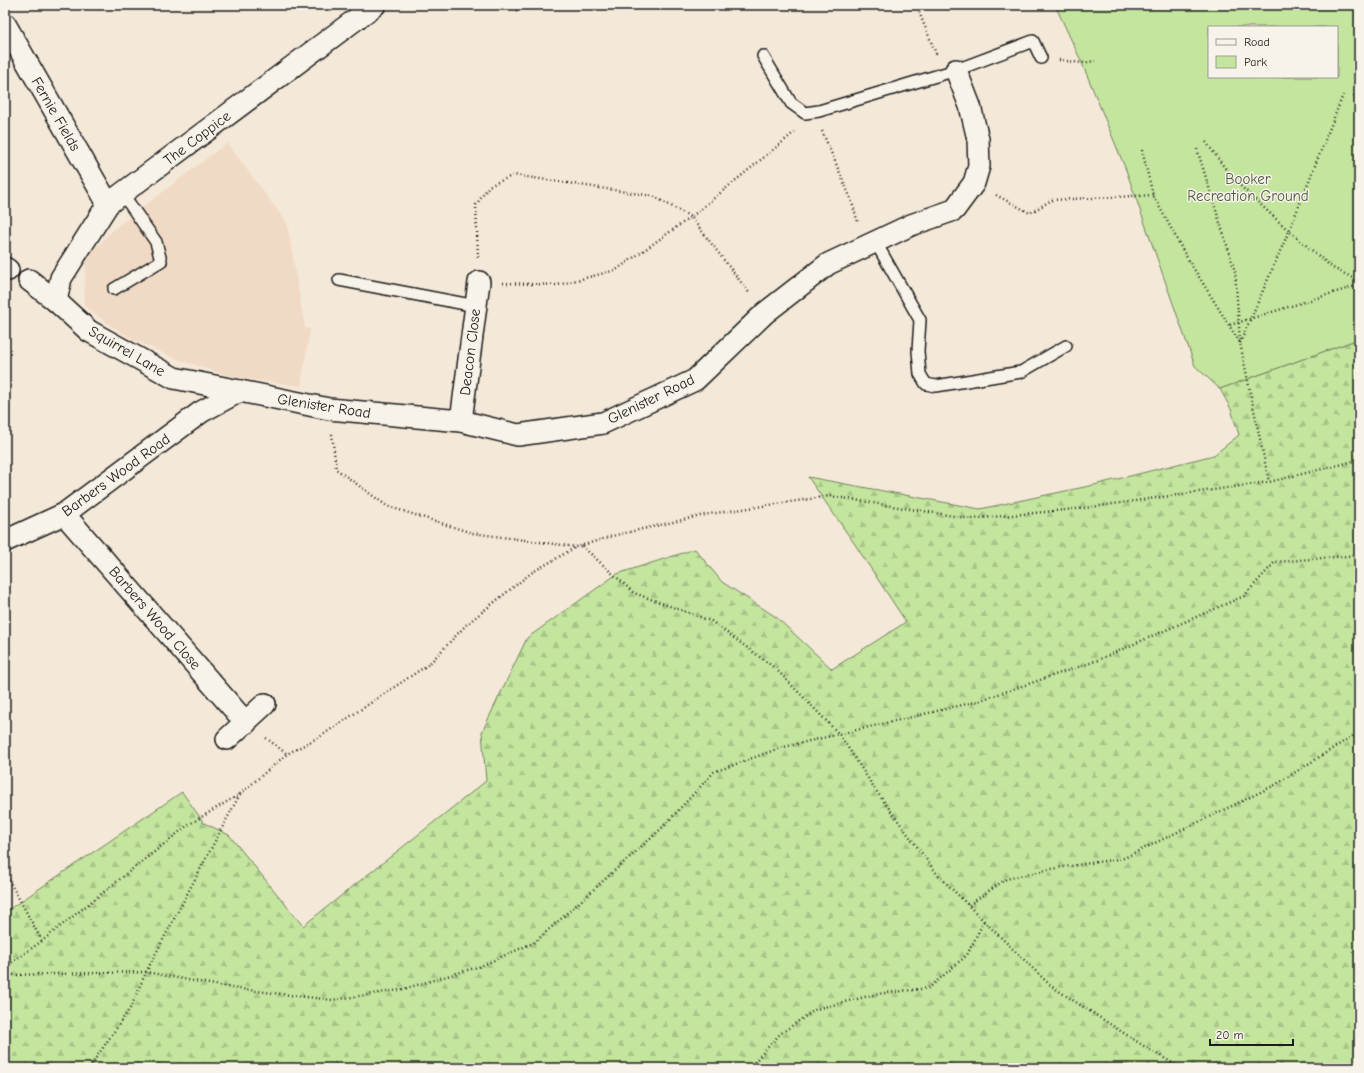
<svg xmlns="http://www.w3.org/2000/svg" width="1364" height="1073" font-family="'Comic Neue',sans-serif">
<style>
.built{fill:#f1dac5}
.green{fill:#c4e59e;stroke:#70805d;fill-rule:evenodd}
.forest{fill:url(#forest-firs);stroke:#70805d}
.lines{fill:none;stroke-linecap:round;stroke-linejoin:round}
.service-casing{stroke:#1c1c1c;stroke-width:14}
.minor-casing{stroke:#1c1c1c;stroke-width:24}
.path{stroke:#1c1c1c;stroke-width:2.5;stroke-dasharray:1 3;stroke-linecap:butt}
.service{stroke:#f7f3e8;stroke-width:11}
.minor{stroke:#f7f3e8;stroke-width:21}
.labels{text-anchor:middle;stroke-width:3;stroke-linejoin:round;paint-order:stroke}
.street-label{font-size:15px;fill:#1c1c1c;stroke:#f7f3e8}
.park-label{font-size:15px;fill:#4e5843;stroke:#f7f3e8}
</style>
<defs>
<pattern id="forest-firs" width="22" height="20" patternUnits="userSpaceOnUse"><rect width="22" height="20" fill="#c4e59e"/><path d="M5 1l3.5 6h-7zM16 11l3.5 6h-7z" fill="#a8c488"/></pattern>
</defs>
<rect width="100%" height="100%" fill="#f4e8d8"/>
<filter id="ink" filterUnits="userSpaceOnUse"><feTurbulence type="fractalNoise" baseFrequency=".025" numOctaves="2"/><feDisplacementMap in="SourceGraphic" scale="8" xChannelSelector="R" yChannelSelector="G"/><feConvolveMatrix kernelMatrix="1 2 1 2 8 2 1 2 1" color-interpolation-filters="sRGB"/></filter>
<g filter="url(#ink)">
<path class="built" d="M227,143l60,80 18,105 5,1 -9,57 -69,-9 -58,-19 -40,-18 -23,-14 -27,-20 2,-48 28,-29z"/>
<path class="green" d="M1055,5h304v334l-139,50 -25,-23 -69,-196 -44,-107zM1209,27h128v50h-128z"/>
<path class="forest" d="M1359,339v729h-1354v-156l177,-120 22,31 25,12 74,91 183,-145 -4,-49 45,-94 90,-64 78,-25 27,33 54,35 56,52 74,-47 -52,-79 -46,-66 172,32 114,-24 120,-30 25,-20 -8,-26 -11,-20z"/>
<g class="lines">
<g class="service-casing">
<g id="service">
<path d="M763,56l28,47 14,10 14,-2 137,-41 77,-29 8,17"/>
<path d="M875,241l45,79 -2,31 2,23 6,10 10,2 85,-14 45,-26"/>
<path d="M339,280l137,26"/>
<path d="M114,289l47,-28 -5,-19 -34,-49"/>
</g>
</g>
<g class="minor-casing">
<g id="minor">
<path d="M5,24l103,180"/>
<path d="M5,268l3,2"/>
<path d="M29,280l27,21 33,30 85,47 66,13"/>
<path d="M56,301l5,-23 47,-74 267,-199"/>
<path d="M461,421l18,-139"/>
<path d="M64,514l182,209"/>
<path d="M5,541l59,-27 137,-102 39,-21 89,18 132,12 57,14 85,-12 92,-43 70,-67 63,-49 83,-39 43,-15 20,-27 5,-17 -1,-27 -8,-33 -14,-36"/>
<path d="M227,739l38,-35"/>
</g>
</g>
<g class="path">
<path d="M511,5l5,6 8,-6"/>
<path d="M916,5l21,51"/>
<path d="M1059,60l23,3 13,-2"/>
<path d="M1354,95l5,21"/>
<path d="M822,131l29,68 7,24"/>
<path d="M1206,142l27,37 56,52 44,37 26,13"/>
<path d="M1197,149l38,122 5,70"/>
<path d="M1142,150l11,45 33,61 54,87 29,139"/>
<path d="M996,195l34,18 22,-13 101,-5"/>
<path d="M478,257l-2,-52 13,-19 25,-11 139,21 38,21 59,77"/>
<path d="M503,283l55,2 58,-15 75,-53 105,-86"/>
<path d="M1230,325l129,-40"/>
<path d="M1240,343l49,-112 54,-136"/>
<path d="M332,434l4,35 51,37 85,27 105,14 39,-12 93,-21 121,-18 142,23 113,-11 184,-26 90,-22"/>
<path d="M582,546l52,47 77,28 65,48 63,65 38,58 60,82 47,47 67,65 99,64 31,18"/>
<path d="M266,738l21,16"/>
<path d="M5,873l37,68"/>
<path d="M969,905l37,-26 45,-10 73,-11 151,-73 84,-53"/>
<path d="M5,967l37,-26 146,-116 52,-31 47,-40 34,-18 108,-72 38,-40 64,-51 45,-26"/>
<path d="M5,975l141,-3 85,16 101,12 68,-10 81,-24 54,-24 125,-112 54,-58 66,-24 195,-46 118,-40 151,-66 31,-34 84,-7"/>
<path d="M89,1068l42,-61 15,-35 94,-178"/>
<path d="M749,1068l31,-34 36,-25 61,-15 52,-6 38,-33 17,-34"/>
</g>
<use href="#service" class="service"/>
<use href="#minor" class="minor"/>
</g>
</g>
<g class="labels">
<g class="street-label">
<text transform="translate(56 114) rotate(60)" y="5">Fernie Fields</text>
<text transform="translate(197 138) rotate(-37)" y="5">The Coppice</text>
<text transform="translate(127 351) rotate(30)" y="5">Squirrel Lane</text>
<text transform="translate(470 352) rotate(-83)" y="5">Deacon Close</text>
<text transform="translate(651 399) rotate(-26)" y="5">Glenister Road</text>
<text transform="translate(324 406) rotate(9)" y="5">Glenister Road</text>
<text transform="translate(116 475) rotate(-36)" y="5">Barbers Wood Road</text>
<text transform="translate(155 618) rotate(49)" y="5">Barbers Wood Close</text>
</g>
<g class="park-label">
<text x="1248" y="184">Booker<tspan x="1248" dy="17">Recreation Ground</tspan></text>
</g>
</g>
<rect width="1364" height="1073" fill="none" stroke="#f7f3e8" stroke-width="20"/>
<rect x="10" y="10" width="1344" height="1053" fill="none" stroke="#1c1c1c" stroke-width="1.5" filter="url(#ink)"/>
<rect x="1208" y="26" width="130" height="52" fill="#f7f3e8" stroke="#9f9d96"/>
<rect x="1216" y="39" width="20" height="6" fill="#f7f3e8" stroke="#9f9d96"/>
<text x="1244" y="46" font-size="12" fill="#1c1c1c">Road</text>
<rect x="1216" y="56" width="20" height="12" fill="#c4e59e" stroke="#9f9d96"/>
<text x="1244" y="66" font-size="12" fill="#1c1c1c">Park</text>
<path d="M1210 1039v6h83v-6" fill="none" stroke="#1c1c1c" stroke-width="2"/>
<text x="1216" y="1039" font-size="12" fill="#1c1c1c" stroke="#f7f3e8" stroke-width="3" paint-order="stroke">20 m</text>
</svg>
